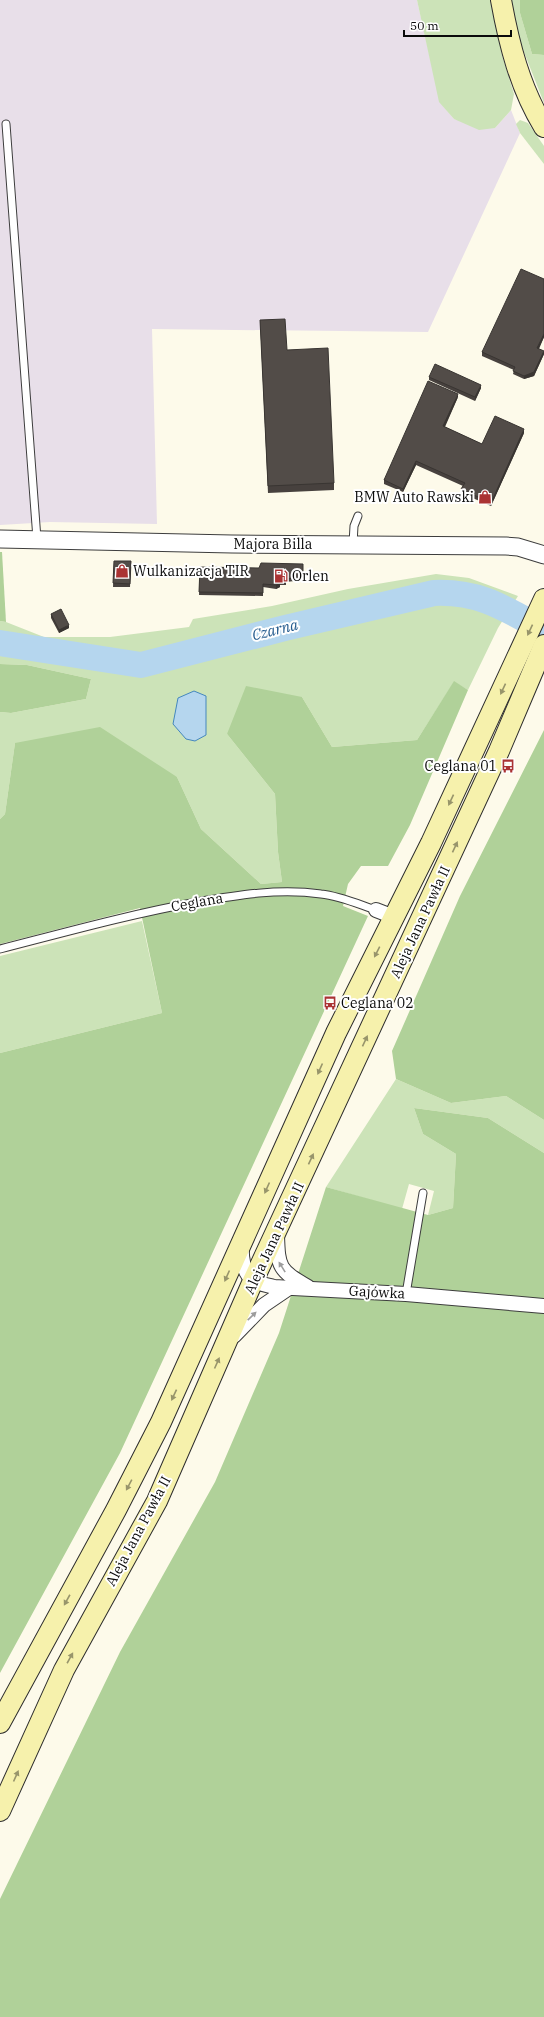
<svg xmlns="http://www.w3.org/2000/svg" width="544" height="2017" font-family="'IBM Plex Serif',serif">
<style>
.industrial{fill:#e8dfe9}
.green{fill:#cce3b8}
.forest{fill:#b0d199}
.water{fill:#b5d6ee;stroke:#4487bd}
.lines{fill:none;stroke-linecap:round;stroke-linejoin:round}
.river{stroke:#b5d6ee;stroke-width:26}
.service-casing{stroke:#3d3d3d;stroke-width:9}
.minor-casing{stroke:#3d3d3d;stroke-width:16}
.tertiary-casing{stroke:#3d3d3d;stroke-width:19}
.secondary-casing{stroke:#2c2c2c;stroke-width:22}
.service{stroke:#fff;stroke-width:7}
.minor{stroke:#fff;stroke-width:14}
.tertiary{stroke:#fff;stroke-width:17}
.secondary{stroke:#f6f1ac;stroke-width:20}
.wall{fill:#47413e}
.shaded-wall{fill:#393532}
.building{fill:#524c48;stroke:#393532}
.oneway{fill:#98956b}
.oneway2{fill:#9d9d9d}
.labels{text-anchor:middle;stroke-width:4;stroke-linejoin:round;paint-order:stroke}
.poi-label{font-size:14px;fill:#0a0a0a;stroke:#fff;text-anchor:start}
.street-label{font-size:14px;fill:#0a0a0a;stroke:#fff}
.water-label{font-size:15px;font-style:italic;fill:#235a8d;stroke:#fff}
</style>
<rect width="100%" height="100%" fill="#fdfaea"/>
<path class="industrial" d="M0,0h417l23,102 14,17 41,9 16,-18 9,23 -92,199 -276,-3 5,195 -107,-2 -50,3z"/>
<g class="green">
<path d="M417,0h73l12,55 12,39 -3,16 -16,18 -16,2 -25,-11 -15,-17z"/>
<path d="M511,0h9v13l12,41 12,1v48l-24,-61z"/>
<path d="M520,120l8,3 16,23v18l-24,-31 -4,-9z"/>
<path d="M436,574l33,4 49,18 -20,32 -30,62 -14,-8 -37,58 -85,7 -30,-50 -75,37 48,60 3,58 4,30 -21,2 -60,-55 -24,-52 -162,-34 -10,71 -5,5v-107l11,1 75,-14 5,-20 -64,-14 -27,-1v-43l6,1 38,15h66l79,-10 4,-8 79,-13 76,-17z"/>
<path d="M142,921l20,92 -162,40v-97z"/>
<path d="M396,1079l55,24 55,-7 38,24v33l-56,-35 -74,-10 9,26 33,20 -3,54 -25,7 6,-24 -25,-7 -7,25 -76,-22z"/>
</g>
<g class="forest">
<path d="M520,0h24v55l-12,-1 -12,-41z"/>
<path d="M0,552h2l4,70 -6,-1z"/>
<path d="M0,664l27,1 64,14 -5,20 -75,14 -11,-1z"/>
<path d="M454,681l14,9 -58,135 -22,41h-27l-13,18 -5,22 25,10 -248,537 -120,220v-620l162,-40 -22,-105 -140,36v-125l5,-5 10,-71 85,-16 77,50 24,52 60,55 21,-2 -4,-30 -3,-58 -48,-60 19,-48 56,11 30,50 85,-7z"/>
<path d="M544,730v390l-38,-24 -55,7 -55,-24 -4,-28 68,-155z"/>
<path d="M414,1108l74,10 56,35v864h-544v-118l120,-247 95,-170 64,-149 47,-146 102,28 25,-7 3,-54 -33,-20z"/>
</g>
<path class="water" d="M194,691l12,5v39l-11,6 -9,-2 -13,-15 5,-26z"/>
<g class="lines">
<path class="river" d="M0,643l141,22 144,-37 149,-35c46,-2 72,16 110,37"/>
<g class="service-casing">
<g id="service">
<path d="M6,124l31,415"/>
<path d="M353,544l1,-18 4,-10"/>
<path d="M0,949c66,-17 131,-35 197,-47 41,-7 82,-14 124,-8 19,2 37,10 55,16"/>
<path d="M406,1294l17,-101"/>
</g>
</g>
<g class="minor-casing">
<g id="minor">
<path d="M376,910l18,7"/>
<path d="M277,1235c1,33 2,35 31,52"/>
<path d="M242,1245c-1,11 1,28 11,35 4,4 15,5 21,7l132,7 138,12"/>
<path d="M234,1336l30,-31 25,-17"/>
</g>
</g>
<g class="tertiary-casing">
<path id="tertiary" d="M0,539l232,5 274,2 12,1 26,8"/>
</g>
<g class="secondary-casing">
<g id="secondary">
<path d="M501,0c8,44 19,88 43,127"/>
<path d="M0,1723l116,-213 45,-88 175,-389 95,-190 113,-244"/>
<path d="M0,1811l64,-141 93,-169 96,-220 246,-530 45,-106"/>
</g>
</g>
<use href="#service" class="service"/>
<use href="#minor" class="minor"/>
<use href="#tertiary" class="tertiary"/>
<use href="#secondary" class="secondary"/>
</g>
<g class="wall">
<path d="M544,279v58l-5,12 5,5 -10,22 -10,3 -11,-5 1,-4 -32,-14v-4z"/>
<path d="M260,320l27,30 47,133v7l-66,3z"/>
<path d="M429,377l52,11 -6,13 -46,-21z"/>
<path d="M458,397l-13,30 37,17 42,-11 -33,73 -30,-13v-4l2,-3 -47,-21 -13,27 -19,-8v-4z"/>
<path d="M114,561h17l-1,26h-17z"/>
<path d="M303,564v16l-17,2v3h-6v2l-4,2 -13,-2v9l-64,-1 1,-28 59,1z"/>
<path d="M51,614l18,14 -10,5 -8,-15z"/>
</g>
<g class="shaded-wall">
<path d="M544,334v3l-7,15v-4z"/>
<path d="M544,351v3l-10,22 -10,3v-3z"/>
<path d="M481,385v3l-6,13v-4z"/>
<path d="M458,394v3l-15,33v-4z"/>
<path d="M524,429v4l-33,73v-3z"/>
<path d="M416,461v4l-13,27v-3z"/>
<path d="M280,584v3l-4,2v-4z"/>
<path d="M69,625v3l-10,5v-3z"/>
</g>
<g class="building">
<path d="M521,269l23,10v55l-7,14 7,3 -10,21 -10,4 -11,-5 2,-4 -33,-15z"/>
<path d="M285,319l2,31 41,-2 6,135 -66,3 -8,-166z"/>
<path d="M435,364l46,21 -6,12 -46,-20z"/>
<path d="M428,381l30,13 -15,32 39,18 13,-28 29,13 -33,74 -30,-14 4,-6 -49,-22 -13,28 -19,-9z"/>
<path d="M114,561h17l-1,23 -17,-1z"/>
<path d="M261,563l42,1v13l-17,2v2h-6v3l-4,1 -13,-1v9l-64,-1 1,-25 59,1z"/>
<path d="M61,609l8,16 -10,5 -8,-16z"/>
</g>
<defs><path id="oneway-solid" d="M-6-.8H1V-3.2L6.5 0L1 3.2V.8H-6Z"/></defs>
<g class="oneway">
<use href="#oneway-solid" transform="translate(530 630) rotate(115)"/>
<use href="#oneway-solid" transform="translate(503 689) rotate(115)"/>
<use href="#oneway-solid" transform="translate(451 800) rotate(115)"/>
<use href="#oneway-solid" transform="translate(455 847) rotate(-65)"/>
<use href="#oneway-solid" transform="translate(377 952) rotate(117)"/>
<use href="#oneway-solid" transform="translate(365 1041) rotate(-65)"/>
<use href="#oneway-solid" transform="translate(320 1069) rotate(114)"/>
<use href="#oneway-solid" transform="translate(311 1159) rotate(-65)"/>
<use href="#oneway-solid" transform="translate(267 1188) rotate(114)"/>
<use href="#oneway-solid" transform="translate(227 1276) rotate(114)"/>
<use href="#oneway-solid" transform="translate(217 1363) rotate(-66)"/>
<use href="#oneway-solid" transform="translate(174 1395) rotate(115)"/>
<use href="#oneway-solid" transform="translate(129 1485) rotate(118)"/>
<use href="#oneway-solid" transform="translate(67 1600) rotate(119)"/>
<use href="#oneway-solid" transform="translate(70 1658) rotate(-61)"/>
<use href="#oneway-solid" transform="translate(16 1776) rotate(-66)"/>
</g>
<g class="oneway2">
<use href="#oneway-solid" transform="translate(282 1267) rotate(-122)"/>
<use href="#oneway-solid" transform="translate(252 1316) rotate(-44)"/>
</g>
<defs>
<g id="shop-bare" transform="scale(1.08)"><path d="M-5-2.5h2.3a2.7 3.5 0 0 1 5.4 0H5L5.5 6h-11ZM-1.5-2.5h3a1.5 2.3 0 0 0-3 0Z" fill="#a33" stroke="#fff" stroke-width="2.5" paint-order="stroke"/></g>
<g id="fuel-bare" transform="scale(1.08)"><path d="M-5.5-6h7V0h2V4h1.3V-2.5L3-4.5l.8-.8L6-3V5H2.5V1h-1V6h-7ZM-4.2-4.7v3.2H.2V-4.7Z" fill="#a33" stroke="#fff" stroke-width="2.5" paint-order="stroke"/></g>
<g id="bus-bare" transform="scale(1.08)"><path d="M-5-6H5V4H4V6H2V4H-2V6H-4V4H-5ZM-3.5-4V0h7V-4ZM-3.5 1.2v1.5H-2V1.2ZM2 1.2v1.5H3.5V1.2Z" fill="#a33" stroke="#fff" stroke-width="2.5" paint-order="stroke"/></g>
</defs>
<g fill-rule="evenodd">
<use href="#shop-bare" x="485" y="497"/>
<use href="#shop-bare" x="122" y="571"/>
<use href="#fuel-bare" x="281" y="576"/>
<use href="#bus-bare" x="508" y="766"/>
<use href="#bus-bare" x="330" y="1003"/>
</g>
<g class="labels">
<g class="poi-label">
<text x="474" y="502" text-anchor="end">BMW Auto Rawski</text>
<text x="133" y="576">Wulkanizacja TIR</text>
<text x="292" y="581">Orlen</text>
<text x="497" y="771" text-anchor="end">Ceglana 01</text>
<text x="341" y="1008">Ceglana 02</text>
</g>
<g class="street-label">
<text x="273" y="549">Majora Billa</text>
<text transform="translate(197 902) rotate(-10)" y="5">Ceglana</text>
<text transform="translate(420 922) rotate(-65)" y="5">Aleja Jana Pawła II</text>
<text transform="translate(274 1238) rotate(-65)" y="5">Aleja Jana Pawła II</text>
<text transform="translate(377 1292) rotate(3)" y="5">Gajówka</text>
<text transform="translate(138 1531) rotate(-62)" y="5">Aleja Jana Pawła II</text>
</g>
<g class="water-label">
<text transform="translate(275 630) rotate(-14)" y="5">Czarna</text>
</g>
</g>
<path d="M404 30v6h107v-6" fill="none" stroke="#0a0a0a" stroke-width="2"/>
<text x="410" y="30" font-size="12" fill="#0a0a0a" stroke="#ffffff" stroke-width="3" paint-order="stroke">50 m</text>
</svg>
